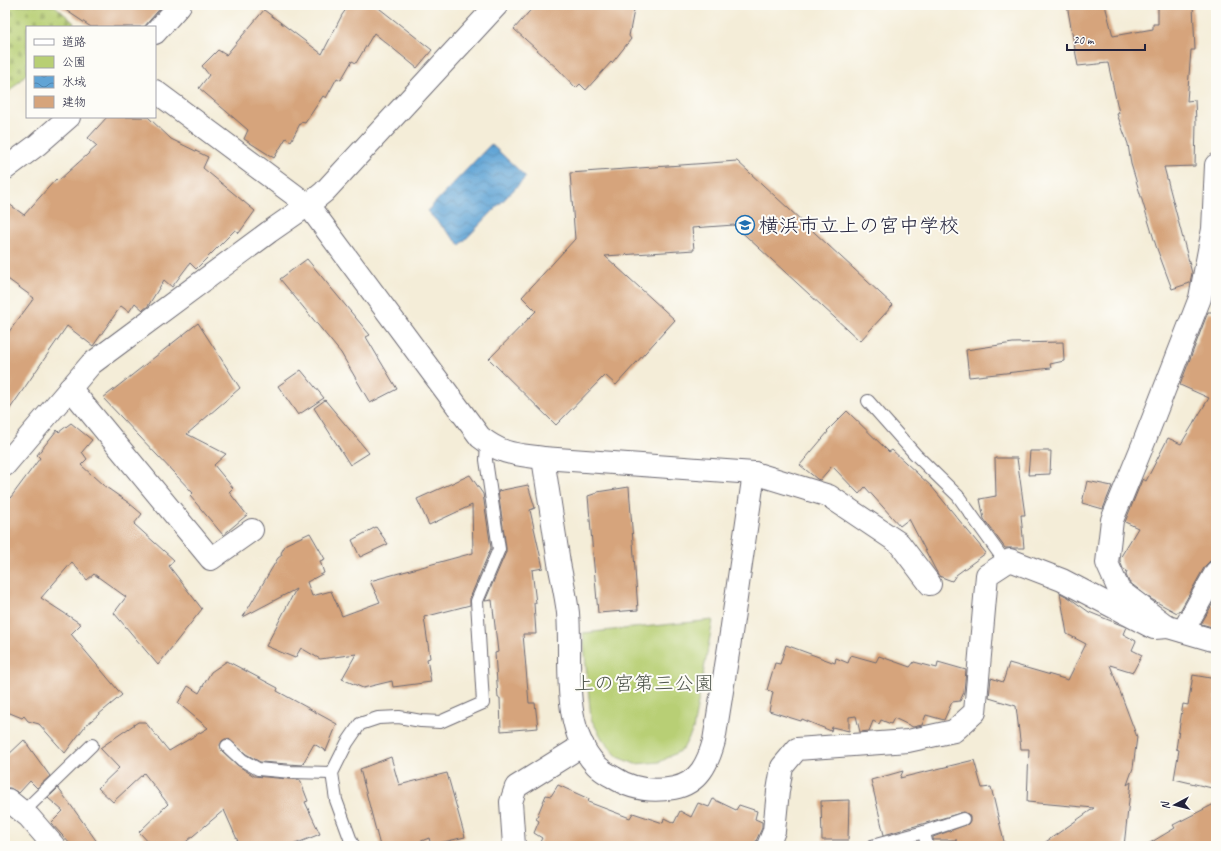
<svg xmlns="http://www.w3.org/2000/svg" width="1221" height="851" font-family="Caveat,'Klee One',sans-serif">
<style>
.green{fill:#b8cf74;stroke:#6d7858}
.cemetery{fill:url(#cemetery-stones);stroke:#6d7858}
.water{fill:url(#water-waves);stroke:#426388}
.building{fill:#d6a47b}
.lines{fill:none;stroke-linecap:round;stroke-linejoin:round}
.service-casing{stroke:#6c6972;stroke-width:14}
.minor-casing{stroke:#6c6972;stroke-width:24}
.service{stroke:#fff;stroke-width:12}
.minor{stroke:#fff;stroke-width:22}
.labels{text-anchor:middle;stroke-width:4;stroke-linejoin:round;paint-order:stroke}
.poi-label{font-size:20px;fill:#22223b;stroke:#fdfcf7;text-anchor:start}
.park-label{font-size:20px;fill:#4f564c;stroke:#fdfcf7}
</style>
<defs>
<pattern id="cemetery-stones" width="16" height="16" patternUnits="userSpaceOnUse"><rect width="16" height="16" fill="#b8cf74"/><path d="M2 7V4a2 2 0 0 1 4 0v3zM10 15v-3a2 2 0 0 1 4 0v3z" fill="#9eb165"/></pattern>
<pattern id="water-waves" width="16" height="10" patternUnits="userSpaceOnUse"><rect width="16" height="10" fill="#61a4d5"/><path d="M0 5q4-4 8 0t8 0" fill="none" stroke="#5085ae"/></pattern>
</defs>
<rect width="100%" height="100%" fill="#fdfcf7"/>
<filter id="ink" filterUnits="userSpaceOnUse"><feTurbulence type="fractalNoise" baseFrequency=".025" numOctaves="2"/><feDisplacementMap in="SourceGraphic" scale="8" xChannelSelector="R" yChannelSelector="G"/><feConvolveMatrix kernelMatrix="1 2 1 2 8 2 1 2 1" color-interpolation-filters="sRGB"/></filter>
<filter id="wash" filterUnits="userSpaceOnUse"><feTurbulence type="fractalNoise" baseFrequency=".012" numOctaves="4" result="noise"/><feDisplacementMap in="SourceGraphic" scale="16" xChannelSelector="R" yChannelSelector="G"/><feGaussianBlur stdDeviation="0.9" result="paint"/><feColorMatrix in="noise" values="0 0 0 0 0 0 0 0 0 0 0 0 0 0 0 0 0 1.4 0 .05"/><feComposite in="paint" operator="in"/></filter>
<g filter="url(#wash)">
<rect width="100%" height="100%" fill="#f4edd8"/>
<path class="green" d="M713,620l-20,110 -10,19 -23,13 -25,2 -17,-7 -15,-17 -12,-21 -8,-86z"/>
<path class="cemetery" d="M5,5h49l20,18 -4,4h-43v46l-22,23z"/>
<path class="water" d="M491,144l35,33 -66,68 -33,-34z"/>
<g id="blocks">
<g class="building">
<path d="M58,5h105l-19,22h-53z"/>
<path d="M349,5h26l57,45 -15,18 -43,-35 -18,30 -4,-2 -11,19 -4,-2 -11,20 -3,-2 -18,27 -4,-1 -10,19 -5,-3 -12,20 -30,-19 4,-9 -49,-42 10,-13 -7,-9 16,-16 8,5 38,-45 58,44 20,-39z"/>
<path d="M535,5h100l-6,31 2,3 -19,24 -1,-1 -25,28 -6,-6 -4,4 -18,-19 -44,-40z"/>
<path d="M1067,5h38l8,31 40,-7v-5h5v-19h35l2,45h-4l-4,51 8,-1 1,23 -1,43 -31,1 28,106 -2,10 -18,6 -16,-43 -25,-82 -3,-20 -11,-30 2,-1 -11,-50 -30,3z"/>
<path d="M107,117h41l23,22 37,18 -5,11 52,43 -16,22 -4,-3 -39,39 -6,-6 -18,24 -8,-7 -16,26 -5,4 -8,-7 -6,9 -8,-6 -28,40 -26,-20 -62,90v-79l29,-39 -29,-21v-76l19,14 32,-36 2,2 39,-35 -9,-8z"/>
<path d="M737,161l156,144 -33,36 -126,-116 -42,3 2,22 -89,6 70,64 -59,65 -11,-10 -49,50 -67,-66 47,-48 -14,-14 53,-58 -5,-66z"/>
<path d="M307,259l63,76 -4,2 31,52 -27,14 -29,-50 -61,-74z"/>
<path d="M1208,312h8v248l-6,1 -5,5 -25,45 -1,-1 -2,3 -26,-14 -22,-17 -3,-7 1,-4 -4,-2 -3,-8v-3l18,-30 -13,-6 17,-42 1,-1 3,2 22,-43 13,6 28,-46 -29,-13z"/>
<path d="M198,323l42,65 -53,46 39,20 -12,11 19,23 -4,4 18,23 -24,20 -33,-39 3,-3 -90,-95z"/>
<path d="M1063,342l1,19 -14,3 1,4 -82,9 -3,-27 47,-7z"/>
<path d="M301,370l23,28 -26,17 -20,-29z"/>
<path d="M325,400l44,53 -19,12 -36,-57z"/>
<path d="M847,411l42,41 3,-2 40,37 54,66 -30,22 -4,6 -13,-5 -4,-7 -26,-50 -9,7 -35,-39 -6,7 -27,-28 -12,14 -3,-1 -17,-14 28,-33 -1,-1z"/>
<path d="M71,423l21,17 -10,12 5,7 -6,6 22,20 26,18 13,11 -8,10 40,36 -5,6 33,43 -44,56 -44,-52 12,-16 -32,-23 -7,6 -15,-18 -31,36 40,26 -10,10 51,61 -36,30 -21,28 -26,-29 -11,-3 -4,-5 -2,2 -17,-7v-206l35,-47 -3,-3 20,-25 2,2z"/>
<path d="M1030,451h21l-1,23 -22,1z"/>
<path d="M995,458h22l8,57h-4l3,33h-19l-21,-29 -4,-20 16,-3z"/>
<path d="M470,475l13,19 8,54 -21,50v7l-46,12 6,41 -3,1 4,23 -38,5 -1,-6 -29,7 -21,-9 14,-25 -36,5 -19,-11 -6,10 -29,-12 30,-57 -53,28 35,-59 4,-3 -1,-2 5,-9 24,-11 15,26 -5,2 4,12 -17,9 5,14 19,-5 11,25 38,-14 -10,-21 103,-28 -1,-48 -43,20 -12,-26z"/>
<path d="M1087,481l25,5 -9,23 -21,-6z"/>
<path d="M528,485l7,23 -5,2 13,58 -11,2 4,33h-2l2,31h-13l6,69h6l3,25 -37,3 -1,-33h-2l-3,-45 3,-1 -6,-52 -7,1 21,-49v-4l-8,-57z"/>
<path d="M629,487l9,123 -40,3 -10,-117 9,-3v-1z"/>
<path d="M376,527l12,17 -28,13 -8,-17z"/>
<path d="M1060,593l8,4 21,15 37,15 -3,7 13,7 -4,9 10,5 -9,17 -23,-7 27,72 -4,31 -6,17 4,-3 -7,64h-84l54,-38 -67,-6 2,-53h-8l-5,-43 -27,-8 2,-20 12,4 6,-19 59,17 18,-36 -19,-10z"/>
<path d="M1216,598v30l-15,-4z"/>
<path d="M786,645l49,18 1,-5 12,5 3,-8 25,7 3,-6 31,11 4,-5 23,6 1,-6 28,8 -2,22 -4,9 -8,1 -8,18 -18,-5 -4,10 -9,2 -19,-9 -3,6 -10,-4 -2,4 -6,-3 -4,10 -9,1 -4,-16 -7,1v14l-17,-4 -1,4 -29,-12 -1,2 -32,-10 4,-19 -6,-2 8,-27 5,1z"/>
<path d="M227,661l51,27 -1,3 60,33 -11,27 -12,-7 -12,21 -42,-3 -14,-8 -17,-15h-4l-3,2 -2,4 2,6 15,14 17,11 46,4 8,21 -3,1 15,32 -30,12h-50l-16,-36 -43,36h-29l-13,-14 29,-28 -24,-31 -31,29 -15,-14 21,-20 -19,-20 38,-26h7l24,29 39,-23 -30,-25 10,-17 11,7 12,-21z"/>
<path d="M1193,675l23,4v110l-42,-10 5,-29 -3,-1 7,-45 5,1z"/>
<path d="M24,740l26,36 -13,12 -7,-7 -11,12 -9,-5h-5v-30z"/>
<path d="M391,757l8,28 48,-12 18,64 -34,8 -2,-7 -20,8h-29l-20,-77z"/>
<path d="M974,760l8,28 9,-1 14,59h-62v-1l14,-5h-24v-3l35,-13 2,-3v-4l-2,-3 -4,-2 -80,23 -13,-55 32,-9 -3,7z"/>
<path d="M558,785l31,14 -1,3 42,16 3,-5 30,10 1,-5 10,5 6,-12 11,6 7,-14 11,4 4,-8 23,11 3,-5 18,6 -2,8 7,3v6l-6,13v5h-218l4,-8 -8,-5 5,-12 -3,-2 10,-24 5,1z"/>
<path d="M58,788l12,16 30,42h-28l-21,-23 12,-12 -15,-13z"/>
<path d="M849,800l-1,40h-26l-1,-39z"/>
<path d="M1216,803v43h-71l30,-18 -2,-3z"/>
</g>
</g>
</g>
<g filter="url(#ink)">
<use href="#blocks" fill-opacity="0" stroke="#6c6972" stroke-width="1"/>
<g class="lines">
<g class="service-casing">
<g id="service">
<path d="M868,401l47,53 43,42 48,67"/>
<path d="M227,746l15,14 16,9 33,3 41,1"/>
<path d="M23,812l69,-67"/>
<path d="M924,832l3,14"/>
<path d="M354,846l-3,-5 -15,-41 -4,-27 15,-30 13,-19 18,-6 21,-1 22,4 19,1 43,-19 -6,-102 22,-52 -13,-89 1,-18"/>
<path d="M872,846l52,-14 39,-13"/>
</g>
</g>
<g class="minor-casing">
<g id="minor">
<path d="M155,33l25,-28"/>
<path d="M155,91l153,114 172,232c23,18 35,17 63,21l211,15 75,23 70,47 31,41"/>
<path d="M1216,165l-3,64 -13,69 -56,144 -32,78 -5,43 12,27 49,37 48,14"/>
<path d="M5,169l32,-24 32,-28"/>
<path d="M70,388l141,171 41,-29"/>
<path d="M543,458c5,35 11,70 16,105 3,16 7,33 9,50 4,48 -8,114 28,152 5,5 11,9 17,12 19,13 39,15 61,11 25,-5 34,-25 40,-47l15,-94 25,-174"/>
<path d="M5,465l86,-101 178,-132 39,-27 16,-13 173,-187"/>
<path d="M1183,631l33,-59"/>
<path d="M8,800l21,17 25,29"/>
<path d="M514,846l-3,-44 5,-15 67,-42"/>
<path d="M768,846l6,-15 4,-40 4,-24 15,-18 111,-8 46,-10 21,-19 12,-137 23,-15 52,20 92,48 14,-1"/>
</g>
</g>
<use href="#service" class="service"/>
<use href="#minor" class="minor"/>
</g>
</g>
<defs>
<g id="school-ring" transform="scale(1)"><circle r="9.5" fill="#fdfcf7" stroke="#1f6fb2" stroke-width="1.5"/><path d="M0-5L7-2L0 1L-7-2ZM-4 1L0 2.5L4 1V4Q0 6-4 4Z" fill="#1f6fb2"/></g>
</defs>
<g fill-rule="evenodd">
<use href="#school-ring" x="745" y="225"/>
</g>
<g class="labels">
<g class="poi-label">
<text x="759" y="232">横浜市立上の宮中学校</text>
</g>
<g class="park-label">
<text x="644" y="690">上の宮第三公園</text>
</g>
</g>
<rect width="1221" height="851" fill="none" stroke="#fdfcf7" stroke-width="20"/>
<rect x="26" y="26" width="130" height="92" fill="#fdfcf7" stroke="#a5a5ac"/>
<rect x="34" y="39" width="20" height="6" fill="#ffffff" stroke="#a5a5ac"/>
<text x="62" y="46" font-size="12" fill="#22223b">道路</text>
<rect x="34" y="56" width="20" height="12" fill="#b8cf74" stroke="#a5a5ac"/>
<text x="62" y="66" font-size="12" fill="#22223b">公園</text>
<rect x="34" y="76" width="20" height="12" fill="url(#water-waves)" stroke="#a5a5ac"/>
<text x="62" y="86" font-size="12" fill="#22223b">水域</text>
<rect x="34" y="96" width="20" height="12" fill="#d6a47b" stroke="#a5a5ac"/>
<text x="62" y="106" font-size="12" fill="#22223b">建物</text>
<g transform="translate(1175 805) rotate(263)" stroke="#fdfcf7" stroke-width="3" paint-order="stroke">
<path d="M0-3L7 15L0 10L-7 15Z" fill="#22223b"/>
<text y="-6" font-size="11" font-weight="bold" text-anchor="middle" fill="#22223b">N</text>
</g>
<path d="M1067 44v6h78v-6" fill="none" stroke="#22223b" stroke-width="2"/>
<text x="1073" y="44" font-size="12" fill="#22223b" stroke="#fdfcf7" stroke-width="3" paint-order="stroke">20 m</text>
</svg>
